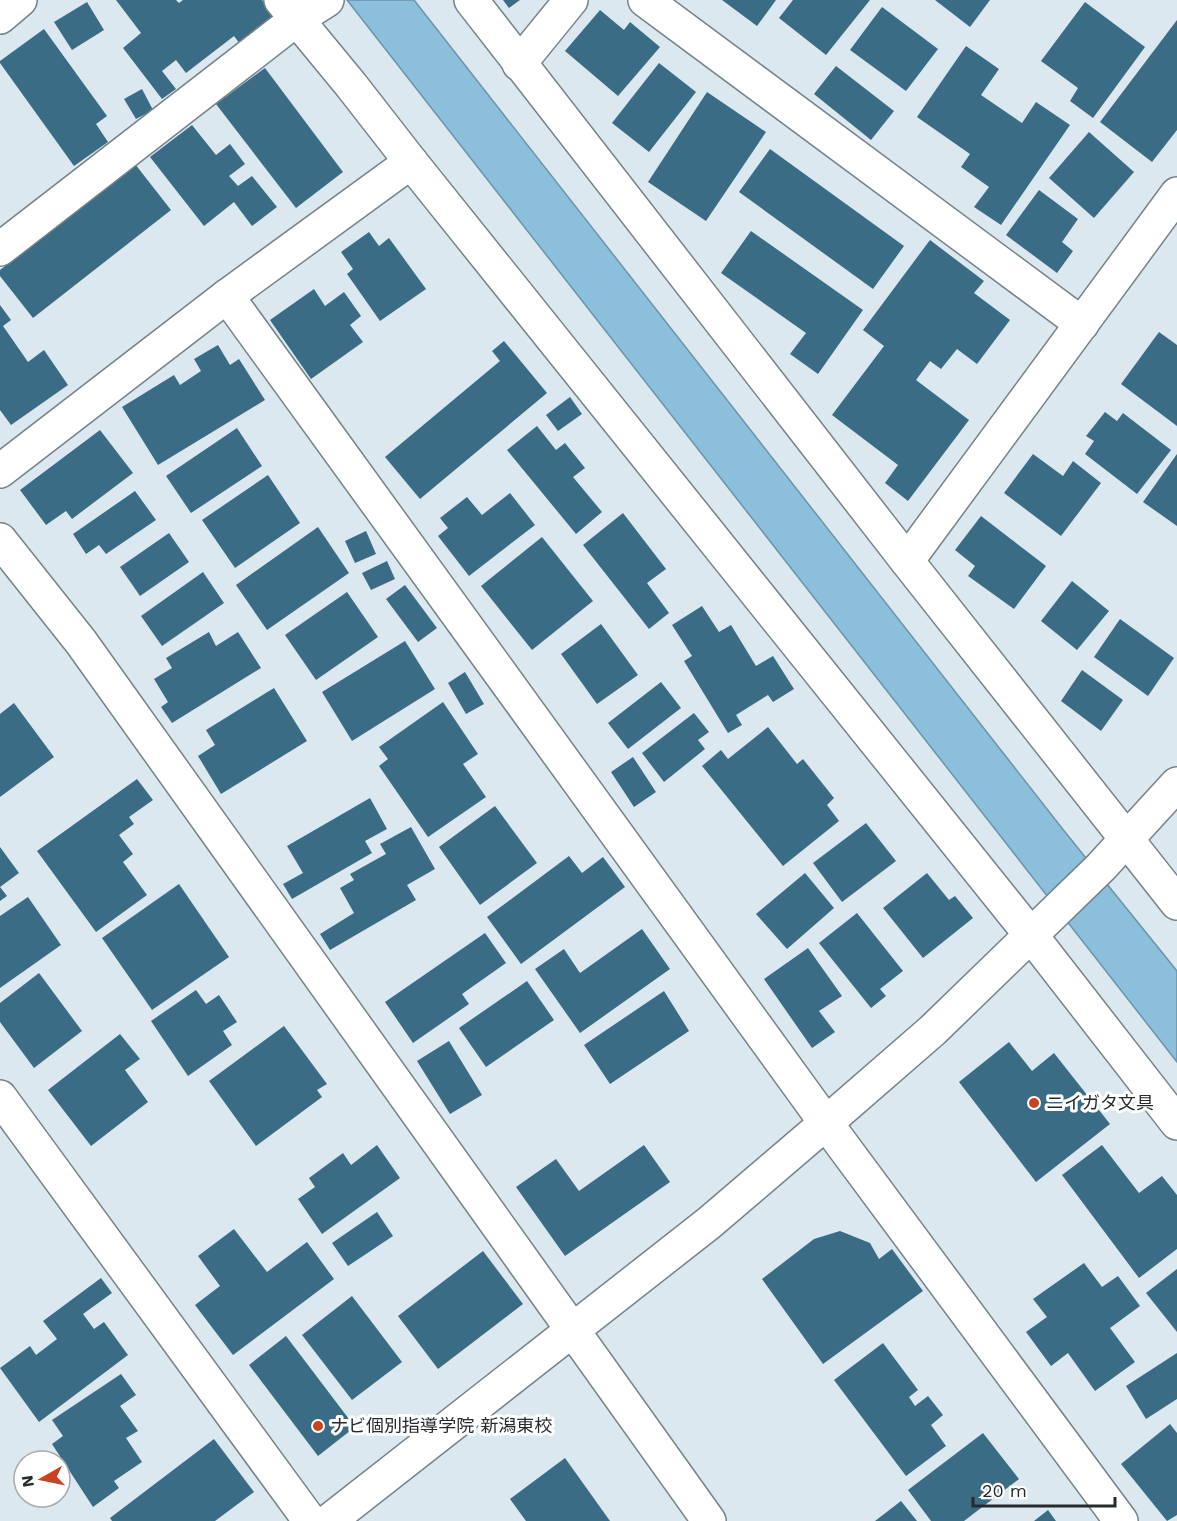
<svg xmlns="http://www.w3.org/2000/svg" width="1177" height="1521" font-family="'Work Sans','Noto Sans JP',sans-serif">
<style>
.water{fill:#8bbfdc;stroke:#6d93a8;stroke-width:1.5}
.building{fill:#3a6c86}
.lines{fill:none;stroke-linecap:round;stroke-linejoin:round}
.minor-casing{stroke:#768289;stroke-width:36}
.minor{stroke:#fff;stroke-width:33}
.poi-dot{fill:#cc4221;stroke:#fff;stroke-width:2}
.labels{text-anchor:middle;stroke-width:6;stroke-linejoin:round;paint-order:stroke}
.poi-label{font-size:18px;fill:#262b2e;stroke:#fff;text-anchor:start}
</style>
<rect width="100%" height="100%" fill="#dbe8ef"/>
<path class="water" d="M347,0h67l651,832 112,139v91z"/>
<g class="building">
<path d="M116,0h60l3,3 4,-3h79l13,17 -35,27 -6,-8 -48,37 -10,-13 -14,11 14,18 -14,10 -39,-51 18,-15z"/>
<path d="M503,0h17l-11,8z"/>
<path d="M722,0h54l-19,26z"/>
<path d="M793,0h77l-44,55 -47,-37z"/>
<path d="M935,0h55l-20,27z"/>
<path d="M87,2l17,28 -32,20 -18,-28z"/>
<path d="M1085,2l60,45 -52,71 -23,-17 8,-13 -37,-27z"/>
<path d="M882,7l56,42 -32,42 -56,-41z"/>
<path d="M600,10l24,20 6,-8 30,25 -42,49 -53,-45z"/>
<path d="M1177,20v110l-25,32 -52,-40z"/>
<path d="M44,29l63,87 -11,8 12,18 -34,24 -74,-103v-2z"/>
<path d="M966,46l33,23 -18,26 41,28 14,-21 34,23 -69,100 -27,-18 15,-20 -28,-20 9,-13 -53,-37z"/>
<path d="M659,63l37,29 -47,60 -37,-29z"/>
<path d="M836,66l58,45 -23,29 -57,-46z"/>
<path d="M265,68l78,104 -47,36 -80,-104z"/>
<path d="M142,89l11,21 -17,9 -12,-20z"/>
<path d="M707,92l59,40 -60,89 -58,-39z"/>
<path d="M192,125l24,30 14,-11 15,20 -16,12 9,10 14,-10 25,31 -25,19 -18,-24 -30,24 -54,-69z"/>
<path d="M1089,132l45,40 -40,46 -45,-40z"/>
<path d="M770,149l134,97 -31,43 -134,-97z"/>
<path d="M135,164l36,46 -138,108 -33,-42v-6z"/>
<path d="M1039,190l39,29 -16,23 11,9 -16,22 -51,-38z"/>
<path d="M751,231l112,79 -45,64 -28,-20 16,-21 -85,-60z"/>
<path d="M369,232l10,14 10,-8 37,51 -46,32 -33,-47 6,-5 -12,-17z"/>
<path d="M930,240l54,41 -10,12 36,27 -33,44 -20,-15 -16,20 -11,-8 -14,19 53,40 -61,81 -23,-18 13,-18 -66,-50 52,-69 -21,-16z"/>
<path d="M314,289l11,17 19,-14 17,24 -11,9 13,17 -52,37 -41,-59z"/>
<path d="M0,305l11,15 -8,6 25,36 16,-12 24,35 -57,40 -11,-15z"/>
<path d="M1159,332l18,13v81l-56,-42z"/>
<path d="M504,341l43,52 -127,106 -35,-42 115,-96 -8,-10z"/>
<path d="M218,345l12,20 9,-6 26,41 -107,65 -36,-58 52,-32 6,10 21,-14 -7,-12z"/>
<path d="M570,397l12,17 -24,17 -12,-16z"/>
<path d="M1105,412l12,9 6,-8 48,37 -34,44 -52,-40 9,-13 -8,-5z"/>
<path d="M537,426l19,24 9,-7 20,25 -12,9 29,35 -26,22 -69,-84z"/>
<path d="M237,428l25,38 -71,47 -25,-37z"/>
<path d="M100,430l33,43 -61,46 -6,-8 -20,14 -26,-35z"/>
<path d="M1033,454l30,22 10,-15 28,22 -40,53 -57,-43z"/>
<path d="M1177,454v72l-34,-24z"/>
<path d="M268,475l32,48 -65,45 -33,-48z"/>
<path d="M135,491l21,29 -50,34 -7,-9 -13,9 -13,-20z"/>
<path d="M510,493l25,32 -66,51 -31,-40 10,-8 -8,-10 27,-21 15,18z"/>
<path d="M623,513l43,56 -19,14 22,30 -20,16 -66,-84z"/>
<path d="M981,516l65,50 -32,43 -46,-33 7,-10 -20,-16z"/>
<path d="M318,527l31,46 -82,57 -31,-45z"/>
<path d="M366,531l10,23 -21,9 -10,-22z"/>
<path d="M169,533l20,29 -49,34 -20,-29z"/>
<path d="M542,537l51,64 -61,49 -51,-64z"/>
<path d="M387,561l8,18 -24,11 -9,-17z"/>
<path d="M203,572l21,31 -62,43 -21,-30z"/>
<path d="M1072,581l37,30 -32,39 -36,-29z"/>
<path d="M405,585l32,43 -19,14 -32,-43z"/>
<path d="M347,592l31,45 -62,43 -31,-45z"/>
<path d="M702,606l17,26 12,-7 25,41 17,-10 21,33 -21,13 -5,-7 -32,20 6,10 -14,8 -44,-72 8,-5 -20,-31z"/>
<path d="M1120,619l54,39 -26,38 -54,-39z"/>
<path d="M601,624l37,51 -41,29 -36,-50z"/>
<path d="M209,632l7,14 22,-14 23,36 -89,55 -11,-16 7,-5 -14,-23 18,-11 -6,-10z"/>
<path d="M405,641l30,48 -83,52 -30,-49z"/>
<path d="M1082,670l41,30 -22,31 -40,-30z"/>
<path d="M465,672l19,32 -18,10 -18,-31z"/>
<path d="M661,682l20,26 -53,41 -20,-26z"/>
<path d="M274,688l33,53 -86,53 -23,-38 17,-11 -9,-15z"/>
<path d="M443,702l35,52 -15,10 23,33 -58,40 -49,-71 9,-7 -9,-12z"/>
<path d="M14,703l40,54 -54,40v-83z"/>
<path d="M694,713l15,19 -11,8 7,9 -41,33 -22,-29z"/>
<path d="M768,727l29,37 6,-5 31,39 -7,7 12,16 -56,45 -81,-100 19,-16 7,9z"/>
<path d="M633,757l23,35 -22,15 -23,-35z"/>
<path d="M137,779l16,21 -24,17 5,7 -15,11 14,19 -10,8 24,33 -51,37 -59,-81z"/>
<path d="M370,798l17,31 -22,12 7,12 -80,46 -9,-15 20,-11 -16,-27z"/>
<path d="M495,806l42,57 -57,42 -41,-58z"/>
<path d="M866,823l30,38 -54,41 -29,-39z"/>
<path d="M411,827l24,42 -28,16 9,15 -86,50 -10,-16 34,-21 -14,-25 14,-8 -4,-6 36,-20 -6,-10z"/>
<path d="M0,847l19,26 -19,14 7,9 -7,5z"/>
<path d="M569,856l13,17 21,-16 22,30 -104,77 -34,-47z"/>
<path d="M805,873l29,35 -47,41 -31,-35z"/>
<path d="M927,873l22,27 6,-4 18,22 -50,40 -40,-50z"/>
<path d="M179,884l50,73 -77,53 -50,-72z"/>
<path d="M28,897l33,48 -61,43v-72z"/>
<path d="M857,913l46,58 -23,18 6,7 -15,12 -52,-65z"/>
<path d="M642,929l28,40 -90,64 -45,-64 29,-20 16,24z"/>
<path d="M485,933l21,30 -44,31 7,10 -56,39 -28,-41z"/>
<path d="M808,948l34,48 -23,15 16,21 -23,16 -48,-69z"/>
<path d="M39,973l43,58 -48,37 -34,-46v-19z"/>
<path d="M527,981l27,39 -68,47 -27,-39z"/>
<path d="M196,990l10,14 13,-9 18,27 -14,9 9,14 -44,31 -37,-55z"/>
<path d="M664,991l25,40 -79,53 -26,-39z"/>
<path d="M284,1026l43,58 -10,6 5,7 -66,49 -47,-65z"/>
<path d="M120,1034l20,25 -15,11 23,32 -57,44 -43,-56z"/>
<path d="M449,1041l33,54 -32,19 -33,-53z"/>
<path d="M1009,1042l23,29 22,-18 56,71 -74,58 -77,-100z"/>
<path d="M377,1145l23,33 -78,56 -24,-35 17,-12 -6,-9 34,-25 8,12z"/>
<path d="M644,1145l26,37 -105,74 -49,-69 40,-28 23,32z"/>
<path d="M1102,1145l37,48 23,-17 15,19v54l-38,29 -77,-103z"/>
<path d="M377,1212l16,24 -45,30 -16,-23z"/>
<path d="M234,1229l33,43 40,-30 27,37 -101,76 -38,-50 25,-19 -22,-30z"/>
<path d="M840,1231l30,12 9,16 13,-10 31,42 -100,73 -61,-85 52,-40z"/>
<path d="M483,1251l40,53 -85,65 -40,-53z"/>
<path d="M1084,1263l18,24 16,-11 22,30 -30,22 25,34 -40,29 -27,-38 -17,13 -25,-34 21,-15 -14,-18z"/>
<path d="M1177,1269v63l-31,-39z"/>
<path d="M101,1278l11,15 -29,21 11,15 10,-7 24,33 -89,67 -39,-54 30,-22 6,9 21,-16 -14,-18z"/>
<path d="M352,1296l50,66 -50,38 -50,-65z"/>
<path d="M286,1336l69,91 -37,29 -69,-91z"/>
<path d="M883,1343l35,47 -9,7 6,9 13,-10 15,19 -12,10 15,21 -40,30 -72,-96z"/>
<path d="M1177,1353v46l-31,20 -20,-33z"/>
<path d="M121,1374l15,21 -16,11 18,25 -12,7 16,24 -28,19 5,7 -26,19 -41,-63 11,-8 -11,-16z"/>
<path d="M1170,1424l7,9v82l-10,6 -46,-57z"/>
<path d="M983,1433l36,46 -55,42h-33l-23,-31z"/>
<path d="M214,1439l40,53 -39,29h-103l-2,-3z"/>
<path d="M565,1458l45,63h-84l-16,-22z"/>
<path d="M901,1501l16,20h-42z"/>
<path d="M1048,1510l8,11h-22z"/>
</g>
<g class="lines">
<g class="minor-casing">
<g id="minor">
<path d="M281,0l70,85 60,77 619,772 147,189"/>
<path d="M471,0l436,561 270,342"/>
<path d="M645,0l437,324"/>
<path d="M0,17l20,-17"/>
<path d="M519,64l52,-64"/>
<path d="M0,249l297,-230 30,-19"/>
<path d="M227,296l599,827 295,398"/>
<path d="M0,471l227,-175 184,-134"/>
<path d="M0,540l81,102 628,879"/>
<path d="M907,561l270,-367"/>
<path d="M0,1097l310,424"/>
<path d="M329,1521l380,-298 117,-100 107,-93 168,-163 76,-83"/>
</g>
</g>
<use href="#minor" class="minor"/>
</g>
<g class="poi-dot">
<circle cx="1034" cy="1103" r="6"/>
<circle cx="318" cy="1426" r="6"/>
</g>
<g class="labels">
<g class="poi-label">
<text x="1046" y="1109">ニイガタ文具</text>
<text x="330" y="1432">ナビ個別指導学院 新潟東校</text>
</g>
</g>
<g transform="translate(42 1479) rotate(261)"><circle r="28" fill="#ffffff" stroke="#a8aaab" stroke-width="1.5"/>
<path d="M0-4.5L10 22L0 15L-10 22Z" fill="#cc4221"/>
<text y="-9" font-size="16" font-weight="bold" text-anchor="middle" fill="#262b2e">N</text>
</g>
<path d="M973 1497v9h142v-9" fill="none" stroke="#262b2e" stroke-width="3"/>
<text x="982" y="1497" font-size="18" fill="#262b2e" stroke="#ffffff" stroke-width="4.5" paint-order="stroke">20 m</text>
</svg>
